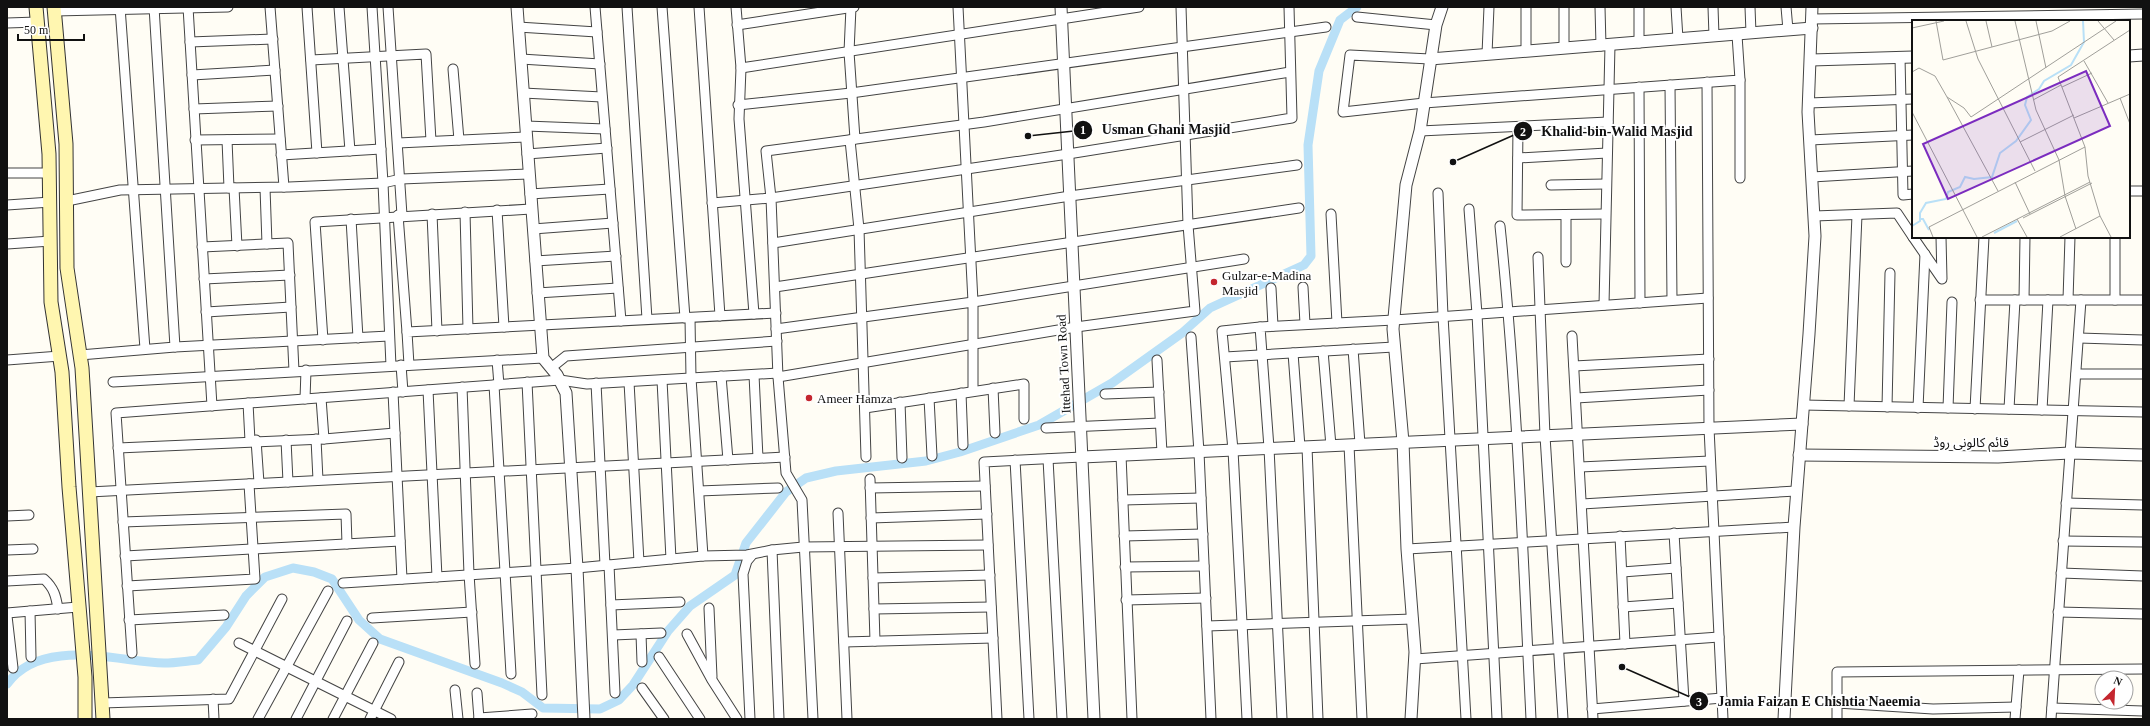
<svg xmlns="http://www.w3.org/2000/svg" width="2150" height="726" font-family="'Times New Roman','Noto Sans Arabic',serif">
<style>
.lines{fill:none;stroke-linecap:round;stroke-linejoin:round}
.canal{stroke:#b9e0f7;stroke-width:9}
.minor-casing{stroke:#444;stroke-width:11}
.tertiary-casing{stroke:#444;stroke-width:13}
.secondary-casing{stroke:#333;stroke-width:15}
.minor{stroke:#fff;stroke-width:9}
.tertiary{stroke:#fff;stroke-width:11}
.secondary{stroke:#fff6b0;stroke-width:13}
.poi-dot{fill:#c4262e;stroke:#fff;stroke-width:1.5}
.labels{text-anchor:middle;stroke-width:4;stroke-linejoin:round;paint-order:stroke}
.poi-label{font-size:13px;fill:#111;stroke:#fff;text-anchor:start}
.street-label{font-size:13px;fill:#111;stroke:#fff}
.inset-river{fill:none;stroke:#b9e0f7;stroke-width:2}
.inset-road{fill:none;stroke:#a09f9a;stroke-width:1}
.view{fill:#7b2cbf;fill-opacity:0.15;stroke:#7b2cbf;stroke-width:2}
.inset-edge{fill:none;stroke:#111;stroke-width:2}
.leader{fill:none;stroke:#111;stroke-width:1.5}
.callout-dot{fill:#111;stroke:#fff;stroke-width:1.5}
.mark-label{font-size:12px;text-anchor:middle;font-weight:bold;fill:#fff}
.callout-label{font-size:14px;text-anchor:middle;font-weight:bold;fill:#111;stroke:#fff;stroke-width:4;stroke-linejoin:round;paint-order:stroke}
</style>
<rect width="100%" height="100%" fill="#fffdf5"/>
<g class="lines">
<path class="canal" d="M7,684c34,-47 108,-23 157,-21 11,0 23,-2 34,-3l28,-33 20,-31 19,-19 28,-9 21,4 18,7 27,41 21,19 122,44 20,9 21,16 57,1 19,-9 14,-15 35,-54 22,-25 45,-31 11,-32 40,-51 20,-14 30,-7 90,-10 34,-9 79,-27 73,-42 70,-50 28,-25 94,-43 7,-9 -3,-111 11,-74 21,-51 17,-13"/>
<g class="minor-casing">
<g id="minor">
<path d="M120,7l25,342"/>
<path d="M188,7l24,399"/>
<path d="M270,7l14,180"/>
<path d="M307,7l10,146"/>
<path d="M339,7l11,144"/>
<path d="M372,7l11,176 8,183"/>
<path d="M388,7l14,208"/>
<path d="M595,7l26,314"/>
<path d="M627,7l20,312"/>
<path d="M662,7l23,311"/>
<path d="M699,7l21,309"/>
<path d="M736,7l5,61 -2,51 15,195"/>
<path d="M851,7l-2,45 6,87"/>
<path d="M958,7l15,295 271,-43"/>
<path d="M1564,7v41"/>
<path d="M1600,7l1,39"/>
<path d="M1639,7v36"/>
<path d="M1676,7l2,32"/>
<path d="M1713,7l1,29"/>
<path d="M1750,7l1,26"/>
<path d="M1786,7l2,23"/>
<path d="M55,11l173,-4"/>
<path d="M1357,17l79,8"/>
<path d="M1812,19l331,-5"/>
<path d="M7,23l30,-1"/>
<path d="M737,25l117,-18"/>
<path d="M518,27l79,5"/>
<path d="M190,42l83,-3"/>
<path d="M1526,51v-44"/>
<path d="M1487,54l2,-47"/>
<path d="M1900,57l3,138 10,-1"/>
<path d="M521,59l79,5"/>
<path d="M1430,59l-80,-4 -7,57 81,-9 316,-23 -3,-45"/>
<path d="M311,60l115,-6 5,87"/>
<path d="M741,68l398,-61"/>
<path d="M453,69l6,71"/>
<path d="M192,75l83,-5"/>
<path d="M1707,82l2,346 14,291"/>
<path d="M1670,85l2,215"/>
<path d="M1639,87l1,216"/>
<path d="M523,93l79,4"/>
<path d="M1809,103l104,-4"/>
<path d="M738,105l113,-12 475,-66"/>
<path d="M194,109l84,-3"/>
<path d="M526,126l79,3"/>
<path d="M1518,127l-1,88 88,-1"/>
<path d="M1420,131l188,-9"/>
<path d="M195,140l85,-1"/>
<path d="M227,140l2,48"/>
<path d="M850,140l9,89 7,228"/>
<path d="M1810,140l103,-5"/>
<path d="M398,143l128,-6"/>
<path d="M527,154l80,-6"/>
<path d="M281,155l100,-6"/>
<path d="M1518,158l89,-5"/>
<path d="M7,173h42"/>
<path d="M1812,177l101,-6"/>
<path d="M1740,178v-98"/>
<path d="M1551,185l55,-1"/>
<path d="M234,188l3,58"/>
<path d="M265,188l2,56"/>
<path d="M2129,191h14"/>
<path d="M1438,193l5,123 23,403"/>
<path d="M530,194l80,-5"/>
<path d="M67,201l53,-11 169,-3 94,-4 18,-4 128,-5"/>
<path d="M712,203l59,-5 -5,-47 218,-29 306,-50"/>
<path d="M7,205l44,-3"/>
<path d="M1469,209l8,105 20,405"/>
<path d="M497,210l7,117"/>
<path d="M465,212l3,117"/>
<path d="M432,214l5,117"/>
<path d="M1331,214l6,109"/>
<path d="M398,215l9,117"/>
<path d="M1566,215v47"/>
<path d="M1814,216l83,-3 16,24"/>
<path d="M351,219l7,119"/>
<path d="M1500,226c17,164 23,329 31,493"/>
<path d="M533,229l80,-6"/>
<path d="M1913,237l29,42 -1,-42"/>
<path d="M773,243l297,-47 227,-31"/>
<path d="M7,244l44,-3"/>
<path d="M202,247l86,-4 6,128"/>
<path d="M1538,257l7,179 18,283"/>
<path d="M535,261l81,-5"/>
<path d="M204,279l86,-4"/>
<path d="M775,287l524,-79"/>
<path d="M1303,287l2,37"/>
<path d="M1271,288l2,38"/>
<path d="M537,293l81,-5"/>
<path d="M1980,300h163"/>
<path d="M2024,300l1,-63"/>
<path d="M2068,300l2,-63"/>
<path d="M2115,300v-63"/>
<path d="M1604,305l6,-260"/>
<path d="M206,312l85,-5"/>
<path d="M690,318l1,60 12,178"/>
<path d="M776,329l197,-27v89"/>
<path d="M1572,336l21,383"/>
<path d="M1191,337l8,115 12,267"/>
<path d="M2079,338l64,2"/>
<path d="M323,340l-8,-118 216,-13"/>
<path d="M175,347l214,-11"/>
<path d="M1353,349l7,95"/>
<path d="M1323,351l8,95"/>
<path d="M1293,353l7,94"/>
<path d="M80,355l95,-8 -21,-340"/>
<path d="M1225,357l169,-10"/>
<path d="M7,360l53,-4"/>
<path d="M497,360l2,25"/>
<path d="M1157,360l5,93"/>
<path d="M401,365l2,27"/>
<path d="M409,365l-2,-33 369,-19"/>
<path d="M1574,366l135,-7"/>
<path d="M551,368l15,-12 211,-15"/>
<path d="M2076,374h67"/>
<path d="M754,375l4,83"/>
<path d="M721,376l7,84"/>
<path d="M778,377l298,-50 119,-16 -7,-86 -7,-218"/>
<path d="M662,380l9,179"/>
<path d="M113,382l430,-24"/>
<path d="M527,382l15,313"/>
<path d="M629,382l10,180"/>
<path d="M596,383l9,182"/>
<path d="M494,385l17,289"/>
<path d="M462,387l7,187 6,90"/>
<path d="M993,388l2,45"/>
<path d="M428,390l9,187"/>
<path d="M393,392l9,187"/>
<path d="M961,393l2,52"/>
<path d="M1105,394l54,-2"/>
<path d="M321,398l3,41"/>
<path d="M929,398l3,58"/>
<path d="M1576,398l133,-8"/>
<path d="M305,399l1,-29"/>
<path d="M900,402l2,56"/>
<path d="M248,403l2,38"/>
<path d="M1803,405l340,7"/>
<path d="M1849,406l8,-191"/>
<path d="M1887,407l3,-134"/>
<path d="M865,408l159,-24v35"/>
<path d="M1918,408l7,-154"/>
<path d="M1948,408l4,-106"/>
<path d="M1975,409l9,-172"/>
<path d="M2009,409l6,-109"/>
<path d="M2042,410l6,-110"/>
<path d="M1046,428l114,-5"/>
<path d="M316,439l2,41"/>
<path d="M256,440l3,43"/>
<path d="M286,440l2,42"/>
<path d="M1349,445l13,274"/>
<path d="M1307,447l11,272"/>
<path d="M118,448l206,-9 71,-6"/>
<path d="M1121,455l11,264"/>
<path d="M1048,459l14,260"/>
<path d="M1015,460l14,259"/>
<path d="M1580,467l130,-6"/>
<path d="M870,479l5,162"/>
<path d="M870,488l115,-2"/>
<path d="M699,491l79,-3"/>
<path d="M89,492l696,-35"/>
<path d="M1123,500l78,-2"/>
<path d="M2066,503l77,2"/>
<path d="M1582,504l214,-13"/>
<path d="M838,513l9,206"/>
<path d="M7,516l22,-1"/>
<path d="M871,518l116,-4"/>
<path d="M123,522l223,-8 1,30"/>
<path d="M1674,533l10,168"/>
<path d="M1124,536l79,-2"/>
<path d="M1620,536l5,108"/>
<path d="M2063,541l80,1"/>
<path d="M1407,549l387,-22"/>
<path d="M7,550l26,-1"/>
<path d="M772,550l7,169"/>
<path d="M125,556l275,-15"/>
<path d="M609,565l6,128"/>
<path d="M1125,567l79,-1"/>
<path d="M1622,572l54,-4"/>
<path d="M2061,573l82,3"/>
<path d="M873,578l117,-3"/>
<path d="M7,581l37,-2c10,9 12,17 14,30"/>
<path d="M343,583l234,-15 126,-12 44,-1 25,-5 31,-3 185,-2"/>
<path d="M127,586l128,-7 -6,-95"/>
<path d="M1126,600l80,-2"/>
<path d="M611,605l69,-3"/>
<path d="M1623,607l55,-4"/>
<path d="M709,608l3,69"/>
<path d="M874,609l117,-2"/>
<path d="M30,611l1,46"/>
<path d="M2058,612l85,2"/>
<path d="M7,613l71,-6"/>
<path d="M7,616l6,52"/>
<path d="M372,618l100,-6"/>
<path d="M129,620l95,-5"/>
<path d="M1207,626l206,-7"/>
<path d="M641,634l1,28"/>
<path d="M687,634l25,46 25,39"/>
<path d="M613,635l48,-2"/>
<path d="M844,642l149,-4"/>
<path d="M239,643l152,76"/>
<path d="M132,653l-16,-240 444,-33 27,4 191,-11"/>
<path d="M659,657l41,62"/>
<path d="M1415,659l304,-22"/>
<path d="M642,688l22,31"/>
<path d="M455,690l3,29"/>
<path d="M477,693l2,26"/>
<path d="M213,699l1,20"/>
<path d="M102,703l127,-4 53,-100"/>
<path d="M1837,703l96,6 83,-2"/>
<path d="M2052,708l91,3"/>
<path d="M1592,709l130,-11"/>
<path d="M479,718l53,-4"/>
<path d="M258,719l70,-128"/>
<path d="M296,719l51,-98"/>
<path d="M333,719l40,-76"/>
<path d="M370,719l29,-57"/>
<path d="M750,719l-7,-145 4,-13 5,-6"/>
<path d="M813,719l-11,-219 -16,-27 -8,-96 -7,-179 297,-44 224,-36 -3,-111"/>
<path d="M997,719l-13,-257 98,-5"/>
<path d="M1247,719l-14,-269 -11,-119 38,-4"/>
<path d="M1282,719l-13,-271 -9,-121 134,-7 314,-22"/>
<path d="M1837,719v-47l306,-3"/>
<path d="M2015,719l4,-49"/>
<path d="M2051,719l30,-419"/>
</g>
</g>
<g class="tertiary-casing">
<g id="tertiary">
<path d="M517,7l26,351 14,17 9,18 11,175 7,151"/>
<path d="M1061,7l33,712"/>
<path d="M2129,56l14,-1"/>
<path d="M1430,59l382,-31"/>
<path d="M1811,60l102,-3"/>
<path d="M1799,455l199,2 72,-4 73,2"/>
<path d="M1082,457l720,-33"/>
<path d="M1411,719l4,-67 -8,-103 -4,-107 -10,-113 13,-144 14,-54 16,-106 6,-18"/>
<path d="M1784,719l10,-192 15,-193 6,-98 -7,-124 4,-105"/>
</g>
</g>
<g class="secondary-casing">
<g id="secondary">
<path d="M36,7l13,147 2,148 11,70 7,115 16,190v42"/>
<path d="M54,7l12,137 1,124 15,100 21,351"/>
</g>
</g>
<use href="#minor" class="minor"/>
<use href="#tertiary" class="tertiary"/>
<use href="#secondary" class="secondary"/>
</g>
<g class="poi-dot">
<circle cx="1214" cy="282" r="4"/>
<circle cx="809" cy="398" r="4"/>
</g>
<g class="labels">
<g class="poi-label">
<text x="1222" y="280">Gulzar-e-Madina<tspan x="1222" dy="15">Masjid</tspan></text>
<text x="817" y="403">Ameer Hamza</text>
</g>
<g class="street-label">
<text transform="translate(1063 364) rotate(-93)" y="5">Ittehad Town Road</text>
<text x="1971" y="447">قائم کالونی روڈ</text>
</g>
</g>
<g transform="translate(1912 20)">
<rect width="218" height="218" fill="#fffdf5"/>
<path class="inset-river" d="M8,199h3l6,11M0,206l8,-5v-8l6,-10 20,-4 2,-7 12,-5 5,-10 9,2 18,-2 8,-24 16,-12 15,-21 -6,-15 2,-8 12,-8 5,-8 27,-16 13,-23 -1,-21M82,213l23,-12"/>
<path class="inset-road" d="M24,1l7,39 109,-29 18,-10M54,1l12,38 57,112M74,1l6,26M103,1l21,89 23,50 6,36 11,33M124,1l10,47M186,1l16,19M0,8l32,-7M172,41l24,42M0,52l7,-4 16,8 12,21 17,11 7,9 145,-96M150,67l30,-14M35,77l51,94M208,78l10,26M121,80l28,-15M0,92l65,125M162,98l56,-24M108,122l54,-27M173,127l3,29 12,40 11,21M103,162l15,32M111,198l69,-35M105,199l10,18M21,217l-4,-10 156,-80 -27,-70 72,-47M70,217l108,-55M148,217l40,-21"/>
<path class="view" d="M174,51l24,55 -162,73 -25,-55z"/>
<rect width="218" height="218" class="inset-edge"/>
</g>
<path class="leader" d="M1028 136L1083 130M1453 162L1523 131M1622 667L1699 701"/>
<g class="callout-dot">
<circle cx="1028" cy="136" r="4"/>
<circle cx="1453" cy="162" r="4"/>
<circle cx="1622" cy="667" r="4"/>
<circle cx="1083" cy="130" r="10"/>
<circle cx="1523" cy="131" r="10"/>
<circle cx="1699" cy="701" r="10"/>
</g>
<g class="mark-label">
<text x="1083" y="134">1</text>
<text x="1523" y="136">2</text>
<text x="1699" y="706">3</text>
</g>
<g class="callout-label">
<text x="1166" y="134">Usman Ghani Masjid</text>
<text x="1617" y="136">Khalid-bin-Walid Masjid</text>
<text x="1819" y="706">Jamia Faizan E Chishtia Naeemia</text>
</g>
<rect width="2150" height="726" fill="none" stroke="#111111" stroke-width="16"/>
<g transform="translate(2114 690) rotate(24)"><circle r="19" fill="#ffffff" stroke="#a0a0a0"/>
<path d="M0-3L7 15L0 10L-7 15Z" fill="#c4262e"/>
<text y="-6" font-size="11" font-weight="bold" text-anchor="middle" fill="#111111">N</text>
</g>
<path d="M18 34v6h66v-6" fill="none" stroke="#111111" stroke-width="2"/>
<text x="24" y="34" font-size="12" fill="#111111" stroke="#ffffff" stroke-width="3" paint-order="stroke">50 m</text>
</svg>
